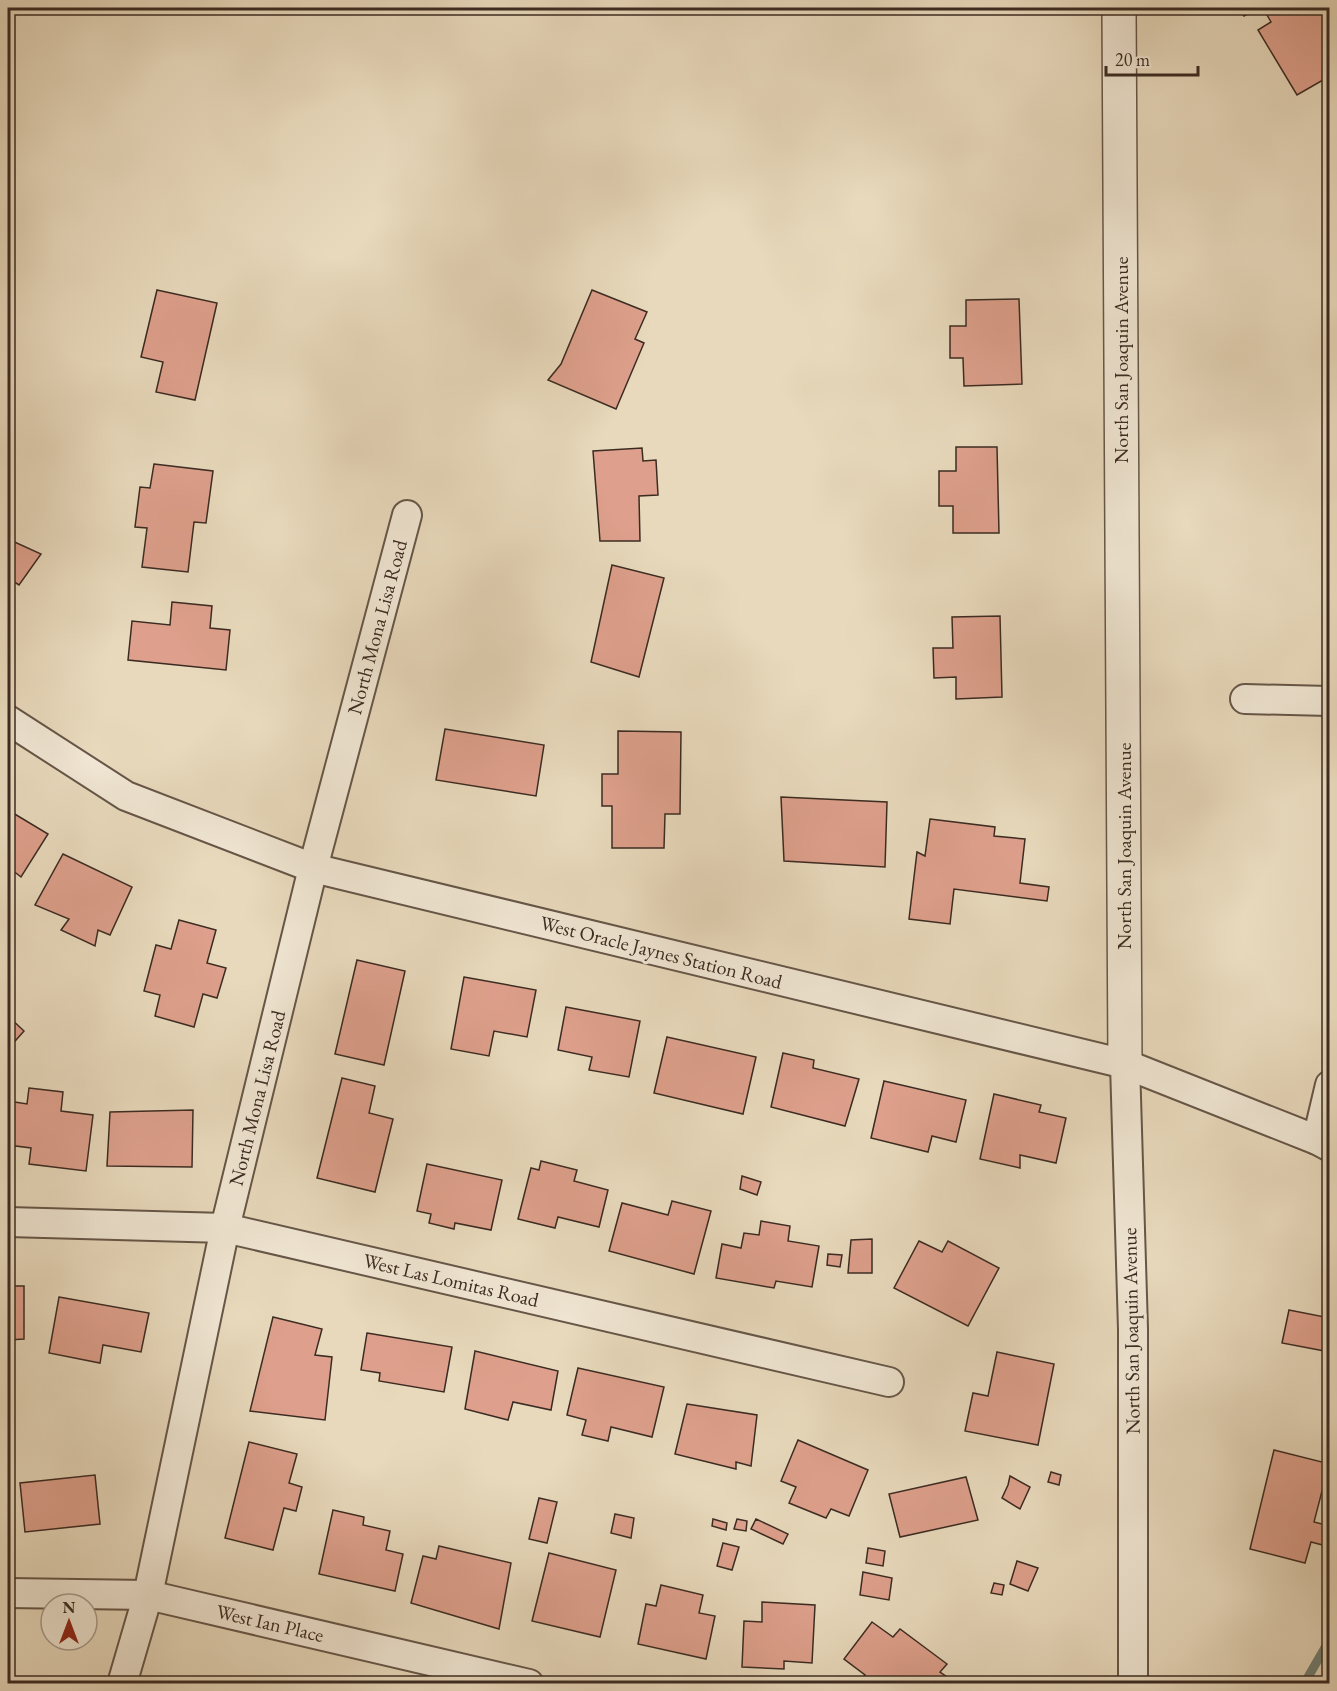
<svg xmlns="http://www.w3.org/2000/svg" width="1337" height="1691" font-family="'EB Garamond',serif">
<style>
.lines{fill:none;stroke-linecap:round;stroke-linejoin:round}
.stream{stroke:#728177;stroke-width:9}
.building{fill:#dea08c;stroke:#3b2b22;stroke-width:1.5}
.minor-casing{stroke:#665648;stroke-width:32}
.tertiary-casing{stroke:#665648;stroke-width:36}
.minor{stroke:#f0e6d3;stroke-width:28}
.tertiary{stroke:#f0e6d3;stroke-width:33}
.labels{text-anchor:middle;stroke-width:6;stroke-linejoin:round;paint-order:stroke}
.street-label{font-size:20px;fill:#3b2b22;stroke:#f0e6d3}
</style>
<rect width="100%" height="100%" fill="#e8d9bc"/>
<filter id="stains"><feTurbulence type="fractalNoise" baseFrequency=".00333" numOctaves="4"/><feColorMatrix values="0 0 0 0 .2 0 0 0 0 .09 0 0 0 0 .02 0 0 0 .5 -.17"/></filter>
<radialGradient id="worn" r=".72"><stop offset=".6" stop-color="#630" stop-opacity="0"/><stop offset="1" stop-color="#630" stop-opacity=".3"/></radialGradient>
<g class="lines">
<path class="stream" d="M1304,1684l26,-45"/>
</g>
<g class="building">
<path d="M628,8h23l-1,5z"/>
<path d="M1238,8h21l-15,8z"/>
<path d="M1263,8h67v68l-33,19 -39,-65 13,-8z"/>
<path d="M157,290l60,13 -22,97 -39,-8 7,-30 -22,-5z"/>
<path d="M592,290l55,22 -12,27 9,4 -28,66 -68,-29 13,-16z"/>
<path d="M1019,299l3,85 -58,2 -1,-28h-13v-32h16v-26z"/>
<path d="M956,447h41l2,86h-46v-27h-14v-35h17z"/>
<path d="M642,448l1,13 13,-1 2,35 -19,1 1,45h-40l-7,-90z"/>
<path d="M154,464l59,7 -7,52 -12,-1 -6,50 -46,-5 5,-39 -12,-1 5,-40 10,1z"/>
<path d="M8,539l33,15 -22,31 -11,-7z"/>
<path d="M612,565l52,13 -25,99 -48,-15z"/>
<path d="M172,602l40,4 -2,22 20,2 -4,40 -98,-10 4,-39 38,4z"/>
<path d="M1000,616l2,81 -46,2v-22l-22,1 -1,-30h20l-1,-31z"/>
<path d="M445,729l99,16 -8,51 -100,-16z"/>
<path d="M618,731l63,1 -1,82h-15l-1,34h-52v-42h-10v-32h16z"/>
<path d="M781,797l106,5 -2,65 -101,-6z"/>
<path d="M8,810l40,24 -27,43 -9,-7 -3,12z"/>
<path d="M930,819l65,8 -1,9 31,3 -5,44 29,4 -2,14 -93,-12 -4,35 -41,-5 8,-67 8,4z"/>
<path d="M63,854l69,33 -22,48 -12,-5 -3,16 -34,-16 8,-11 -34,-14z"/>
<path d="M179,920l37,10 -9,33 19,5 -9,30 -14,-4 -9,33 -39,-11 5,-21 -16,-4 12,-46 15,4z"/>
<path d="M357,960l48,11 -21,94 -49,-11z"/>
<path d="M464,977l72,13 -9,47 -33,-6 -5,25 -38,-7z"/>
<path d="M566,1007l74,14 -11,56 -40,-7 3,-13 -34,-7z"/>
<path d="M8,1016l16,15 -16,18z"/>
<path d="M667,1037l89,20 -13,57 -89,-21z"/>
<path d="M783,1053l31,7 -1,8 46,11 -14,47 -74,-19z"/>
<path d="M342,1078l33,8 -6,27 24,6 -18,73 -58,-14z"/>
<path d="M884,1081l82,19 -10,42 -24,-6 -4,16 -57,-14z"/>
<path d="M29,1088l34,4 -2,19 32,4 -7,56 -57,-7 2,-16 -23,-3v-44l19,3z"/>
<path d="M994,1094l47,11 -2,7 27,6 -10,45 -36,-8v13l-40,-9z"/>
<path d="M193,1110l-1,57 -85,-1 3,-54z"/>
<path d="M541,1161l36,9 -3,11 34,9 -9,37 -41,-10 -3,11 -37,-9 13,-51 8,2z"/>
<path d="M427,1164l75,16 -11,50 -36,-7 -1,6 -25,-6 2,-9 -14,-3z"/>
<path d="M742,1176l19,6 -4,13 -17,-6z"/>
<path d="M672,1201l39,10 -17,63 -85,-23 13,-48 46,12z"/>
<path d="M761,1221l29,5 -2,15 31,5 -7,41 -36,-6 -2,7 -58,-10 6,-34 19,4 3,-15 15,2z"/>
<path d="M872,1239v34h-24l3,-33z"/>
<path d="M919,1241l23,11 6,-11 51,27 -31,58 -74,-38z"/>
<path d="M828,1254l14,1 -2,12 -13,-2z"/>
<path d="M8,1286h16v53l-16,1z"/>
<path d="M59,1297l90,16 -8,39 -38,-7 -3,18 -51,-10z"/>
<path d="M1289,1310l41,8v34l-48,-9z"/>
<path d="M273,1317l49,12 -7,26 17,2 -7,63 -75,-9z"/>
<path d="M367,1333l85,14 -8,45 -65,-11 1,-8 -19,-3z"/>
<path d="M475,1351l83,20 -7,39 -38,-8 -5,18 -43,-11z"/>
<path d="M997,1352l57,12 -16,81 -73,-14 8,-38 15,3z"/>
<path d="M578,1368l86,19 -12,50 -41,-10 -3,14 -26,-6 4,-15 -19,-5z"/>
<path d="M687,1404l70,11 -6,51 -15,-4v7l-61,-15z"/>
<path d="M798,1440l70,30 -19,46 -18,-7 -5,9 -37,-15 7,-16 -15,-6z"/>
<path d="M249,1442l48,12 -8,29 13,4 -6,24 -12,-3 -11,42 -48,-12z"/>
<path d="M1274,1450l56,14v28l-8,-1 -8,31 16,4v21l-19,-5 -6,21 -55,-14z"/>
<path d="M1051,1472l10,3 -2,10 -11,-3z"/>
<path d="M95,1475l5,49 -75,8 -5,-49z"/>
<path d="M1010,1476l20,11 -10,22 -18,-11 6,-13z"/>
<path d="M966,1477l12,43 -78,17 -11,-43z"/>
<path d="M539,1498l18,4 -10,41 -18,-4z"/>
<path d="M333,1510l31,7 -1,8 27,6 -4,19 17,4 -8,37 -76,-17z"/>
<path d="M615,1514l19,4 -3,20 -20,-5z"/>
<path d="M713,1519l14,4 -1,7 -14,-4z"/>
<path d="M737,1519l10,2 -1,10 -12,-2z"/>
<path d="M756,1519l32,15 -5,10 -32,-15z"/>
<path d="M723,1543l16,4 -7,23 -15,-4z"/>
<path d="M439,1546l72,17 -12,66 -88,-26 12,-47 13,3z"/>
<path d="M868,1548l17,3 -2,15 -17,-3z"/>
<path d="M549,1553l67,17 -16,67 -68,-16z"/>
<path d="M1017,1561l21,7 -10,23 -18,-7z"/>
<path d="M863,1572l29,6 -3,22 -29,-5z"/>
<path d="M994,1583l10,2 -2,10 -11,-2z"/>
<path d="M661,1585l42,10 -4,18 16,3 -9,43 -68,-15 8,-40 10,2z"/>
<path d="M762,1602l53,3 -3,58 -28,-2v8l-42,-2 2,-46 18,1z"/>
<path d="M872,1622l21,15 7,-8 47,35 -7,8 10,7 -4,5h-76l-7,-6 2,-3 -21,-16z"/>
<path d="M8,1673l10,11h-10z"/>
</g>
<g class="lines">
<g class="minor-casing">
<g id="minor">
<path d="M1245,699l84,2 1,3"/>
<path d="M8,720l118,76 187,72 812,196 192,76 13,7"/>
<path d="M1125,1064l8,265v355"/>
<path d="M1317,1140l13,-55"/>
<path d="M8,1222l217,6 664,154"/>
<path d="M8,1593l140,2 381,89"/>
<path d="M122,1684l26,-89 77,-367 88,-360 94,-353"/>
</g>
</g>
<g class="tertiary-casing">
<path id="tertiary" d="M1119,8l6,1056"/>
</g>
<use href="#minor" class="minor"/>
<use href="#tertiary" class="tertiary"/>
</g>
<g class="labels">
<g class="street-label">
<text transform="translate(1121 360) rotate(-90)" y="7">North San Joaquin Avenue</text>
<text transform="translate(377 627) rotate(-75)" y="7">North Mona Lisa Road</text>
<text transform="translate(1124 846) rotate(-90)" y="7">North San Joaquin Avenue</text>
<text transform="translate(661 952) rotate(14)" y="7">West Oracle Jaynes Station Road</text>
<text transform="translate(257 1098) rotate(-76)" y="7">North Mona Lisa Road</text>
<text transform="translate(451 1280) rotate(13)" y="7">West Las Lomitas Road</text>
<text transform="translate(1131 1331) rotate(-91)" y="7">North San Joaquin Avenue</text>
<text transform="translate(270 1623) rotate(13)" y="7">West Ian Place</text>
</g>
</g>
<rect width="1337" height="1691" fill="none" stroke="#e8d9bc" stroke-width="30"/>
<rect x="9" y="9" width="1319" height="1673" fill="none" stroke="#3b2b22" stroke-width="3"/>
<rect x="15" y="15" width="1307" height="1661" fill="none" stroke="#3b2b22" stroke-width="1.5"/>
<g transform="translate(69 1622)"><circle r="28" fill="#f0e6d3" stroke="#a89b8c" stroke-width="1.5"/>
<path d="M0-4.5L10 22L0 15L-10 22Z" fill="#8f2418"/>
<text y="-9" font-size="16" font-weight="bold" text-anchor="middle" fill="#3b2b22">N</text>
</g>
<path d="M1106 66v9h92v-9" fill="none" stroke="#3b2b22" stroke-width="3"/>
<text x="1115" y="66" font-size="18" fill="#3b2b22" stroke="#f0e6d3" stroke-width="4.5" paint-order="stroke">20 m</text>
<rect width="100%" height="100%" filter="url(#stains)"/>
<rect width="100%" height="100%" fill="url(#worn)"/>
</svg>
